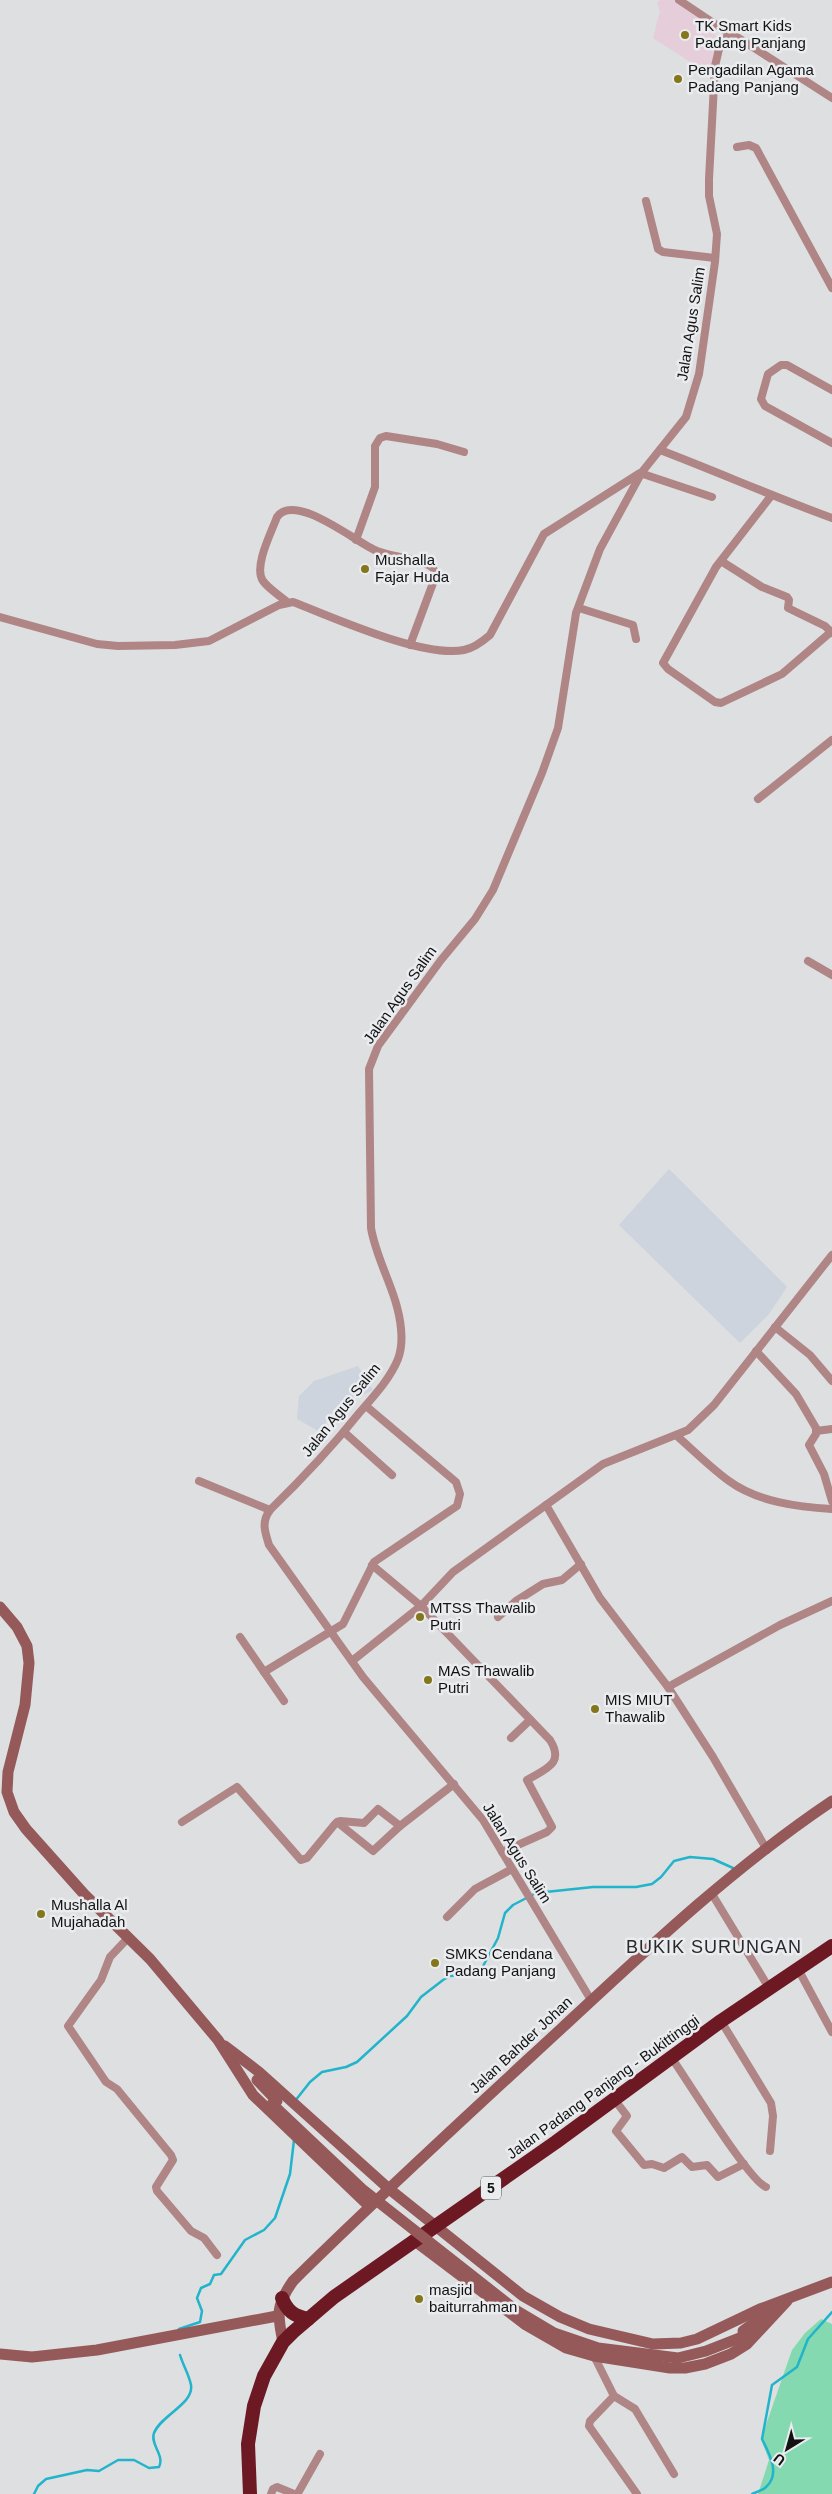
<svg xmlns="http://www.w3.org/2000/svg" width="832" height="2494" font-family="Arial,sans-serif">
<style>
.built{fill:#cdd4dd}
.education{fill:#e5ced9}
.green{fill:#84d9b1}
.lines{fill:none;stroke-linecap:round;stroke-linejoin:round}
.stream{stroke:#21b4ca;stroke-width:2.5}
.street{stroke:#b08585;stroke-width:8}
.secondary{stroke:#95595a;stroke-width:11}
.highway{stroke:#6d1923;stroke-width:14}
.secondary-bridge{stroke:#95595a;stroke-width:11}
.poi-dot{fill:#84761a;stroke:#ebecef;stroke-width:2}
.labels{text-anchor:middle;stroke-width:5;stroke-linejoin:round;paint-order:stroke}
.shield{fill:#ebecef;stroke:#525354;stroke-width:1}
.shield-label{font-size:14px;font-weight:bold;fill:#111212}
.poi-label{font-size:15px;fill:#111212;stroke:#ebecef;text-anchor:start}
.street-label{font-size:15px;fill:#111212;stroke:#ebecef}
.quarter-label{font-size:18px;letter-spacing:1px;fill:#292a2c;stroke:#ebecef}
</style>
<rect width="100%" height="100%" fill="#dddfe1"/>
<g class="built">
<path d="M669,1169l118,118 -18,27 -29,29 -121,-118z"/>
<path d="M358,1366l15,24 -39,19 -14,23 -23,-13 2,-23 15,-15z"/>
</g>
<path class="education" d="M660,0h13l25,16 18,16 -4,44 -59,-38 7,-27 -3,-8z"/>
<path class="green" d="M821,2319l11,5v170h-74l11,-34 -8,-21 31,-89 13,-17z"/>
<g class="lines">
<g class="stream">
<path d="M295,2101l15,-19 12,-10 24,-5 11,-5 50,-46 14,-19 22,-17 7,-4 27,-3 4,-3 17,-32 7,-25 8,-8 23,-12 57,-6h43l16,-3 9,-7 13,-16 16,-4 23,2 20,9"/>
<path d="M179,2329l21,-7 2,-11 -5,-13 4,-10 9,-4 4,-9 7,-1 24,-34 19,-10 11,-12 15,-44 4,-34"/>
<path d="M34,2494l4,-8 8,-7 41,-9 12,1 19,-11h16l15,8 10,-1c6,-12 -9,-22 -5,-34 7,-18 40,-29 37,-48 -2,-10 -8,-20 -11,-30"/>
<path d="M752,2494c4,-2 10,-3 14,-7 15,-13 3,-34 -4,-48l10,-54 25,-18 11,-28 24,-27"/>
</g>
<g class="street">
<path d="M679,0l51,34"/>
<path d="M737,147l12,-2 7,3 76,140"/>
<path d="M646,201l12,48 5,3 52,6"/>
<path d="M832,390l-45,-25h-6l-13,9 -7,25 4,7 67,37"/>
<path d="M660,450c58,22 114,47 172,68"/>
<path d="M771,496l-55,71 -53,96 5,6 47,33 6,1 61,-29 50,-43"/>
<path d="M356,540l19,-53v-41l5,-8 6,-2 51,8 27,8"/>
<path d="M721,561l41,26 25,10 2,3 -1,8 37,18 7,7"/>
<path d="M287,602c-8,-7 -18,-13 -24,-21 -10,-14 9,-50 14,-64 18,-26 81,27 100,34 17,7 42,6 56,17l3,7 -26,70"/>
<path d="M579,608l54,17 3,14"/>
<path d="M0,617l97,27 21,2 57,-1 34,-4 70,-36 14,-3c42,16 129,56 171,48 10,-2 18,-8 26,-15l54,-101 96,-61 72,24"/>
<path d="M758,799l74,-59"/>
<path d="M808,961l24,14"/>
<path d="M775,1327l35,28 22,26"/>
<path d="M756,1351l40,43 20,34v6l-7,11 15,29 8,27"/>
<path d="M816,1431l16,-2"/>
<path d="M344,1432l48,43"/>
<path d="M677,1436c17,15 34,32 52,45 29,21 69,26 103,28"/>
<path d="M199,1481l71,29"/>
<path d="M546,1505l54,93 68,89 45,70 54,93"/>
<path d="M372,1565l49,41 129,134c15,24 -5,29 -23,40l25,47 -5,5 -45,20"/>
<path d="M498,1617l18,-16 27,-17 19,-4 19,-16"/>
<path d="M240,1637l44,64"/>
<path d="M352,1661l69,-55 32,-34 150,-108 85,-34 26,-25 118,-150"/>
<path d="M264,1672l79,-48 31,-62 83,-56 3,-12 -4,-12 -90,-76"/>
<path d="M668,1687l112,-62 52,-24"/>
<path d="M511,1738l19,-18"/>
<path d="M182,1822l55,-35 64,73 6,-2 28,-34 5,-3 24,2 14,-14 22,17"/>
<path d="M337,1822l36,29 27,-25 54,-42"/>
<path d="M712,1894l57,94"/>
<path d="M447,1917l28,-28 37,-20"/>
<path d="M128,1938l-18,19 -9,23 -33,46 38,56 11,7 54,66 2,5 -17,27 1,4 34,40 13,7 13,17"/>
<path d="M798,1969l34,63"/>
<path d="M591,2000l-108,-180 -120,-143 -94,-132c-4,-13 -8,-23 1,-35 32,-31 62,-63 90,-98 13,-15 30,-33 38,-53 3,-8 4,-20 3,-30 -3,-36 -24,-66 -30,-101l-2,-159 9,-23 63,-86 34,-41 18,-29 49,-117 16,-45 18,-115 24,-64 42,-77 44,-55 13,-43 16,-112 2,-28 -8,-38v-17l6,-113 4,-17 9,-14h6l98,63"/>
<path d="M721,2021l50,82 2,13 -3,35"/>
<path d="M671,2057c15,21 78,124 95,130"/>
<path d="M614,2099l13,17 -11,15 28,34 8,-1 12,4 18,-11 10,10 15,-2 11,12 26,-13"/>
<path d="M594,2356l20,40 -24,25 -1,5 48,68"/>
<path d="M614,2396l21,13 39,65"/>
<path d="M271,2494l2,-5 4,-2 17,7"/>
<path d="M295,2494l3,-1 22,-39"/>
</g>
<g class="secondary">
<path d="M0,1607l17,20 10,19 2,17 -4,42 -17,67 -1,20 7,20 12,17 58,65 66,65 68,81 35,55 116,111"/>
<path d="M225,2046l34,26 129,116 135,108 37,21 29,12 64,15 28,-1 16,-4 63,-30 72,-27"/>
<path d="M257,2080l20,21"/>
<path d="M415,2241l111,84 40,23 28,8 76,12h15l20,-4 26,-10 16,-10 40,-43"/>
<path d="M743,2331l30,-22"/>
<path d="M283,2342c-6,-28 -7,-37 10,-61 88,-87 179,-170 270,-254 85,-79 172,-161 269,-226"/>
<path d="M0,2354l32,3 65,-7 180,-34"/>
</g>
<g class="highway">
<path d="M282,2298c5,13 12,18 26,21"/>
<path d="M250,2494l-2,-50 6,-38 10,-30 19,-34 10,-10 41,-35 222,-155 165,-121 111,-75"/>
</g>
<path class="secondary-bridge" d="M272,2104l90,85 155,122 37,22 44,15 80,10 28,-7 41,-16"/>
</g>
<g class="poi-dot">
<circle cx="685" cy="35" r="5"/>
<circle cx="678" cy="79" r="5"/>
<circle cx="365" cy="569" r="5"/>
<circle cx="420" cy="1617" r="5"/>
<circle cx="428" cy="1680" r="5"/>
<circle cx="595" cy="1709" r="5"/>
<circle cx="41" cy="1914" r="5"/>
<circle cx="435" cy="1963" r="5"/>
<circle cx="419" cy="2299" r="5"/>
</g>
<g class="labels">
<rect class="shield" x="481" y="2176.5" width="20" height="23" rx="4"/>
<g class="shield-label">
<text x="491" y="2193">5</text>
</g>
<g class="poi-label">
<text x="695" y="31">TK Smart Kids<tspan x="695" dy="17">Padang Panjang</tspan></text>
<text x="688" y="75">Pengadilan Agama<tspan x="688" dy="17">Padang Panjang</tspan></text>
<text x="375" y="565">Mushalla<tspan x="375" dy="17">Fajar Huda</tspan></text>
<text x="430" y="1613">MTSS Thawalib<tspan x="430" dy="17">Putri</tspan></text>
<text x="438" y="1676">MAS Thawalib<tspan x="438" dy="17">Putri</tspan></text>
<text x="605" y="1705">MIS MIUT<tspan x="605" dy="17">Thawalib</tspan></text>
<text x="51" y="1910">Mushalla Al<tspan x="51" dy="17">Mujahadah</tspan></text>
<text x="445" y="1959">SMKS Cendana<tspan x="445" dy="17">Padang Panjang</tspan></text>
<text x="429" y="2295">masjid<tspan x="429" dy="17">baiturrahman</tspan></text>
</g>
<g class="street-label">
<text transform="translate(691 324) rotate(-81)" y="5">Jalan Agus Salim</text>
<text transform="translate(400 995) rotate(-55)" y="5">Jalan Agus Salim</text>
<text transform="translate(341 1410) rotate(-51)" y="5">Jalan Agus Salim</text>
<text transform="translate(517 1853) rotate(58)" y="5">Jalan Agus Salim</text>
<text transform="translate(521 2045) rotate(-43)" y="5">Jalan Bahder Johan</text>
<text transform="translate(603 2087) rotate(-36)" y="5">Jalan Padang Panjang - Bukittinggi</text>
</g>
<g class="quarter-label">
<text x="714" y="1953">BUKIK SURUNGAN</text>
</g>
</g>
<g transform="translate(787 2449) rotate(217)" stroke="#ebecef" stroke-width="4" paint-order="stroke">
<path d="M0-4L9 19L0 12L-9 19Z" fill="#111212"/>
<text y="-8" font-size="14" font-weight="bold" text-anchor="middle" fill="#111212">U</text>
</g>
</svg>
